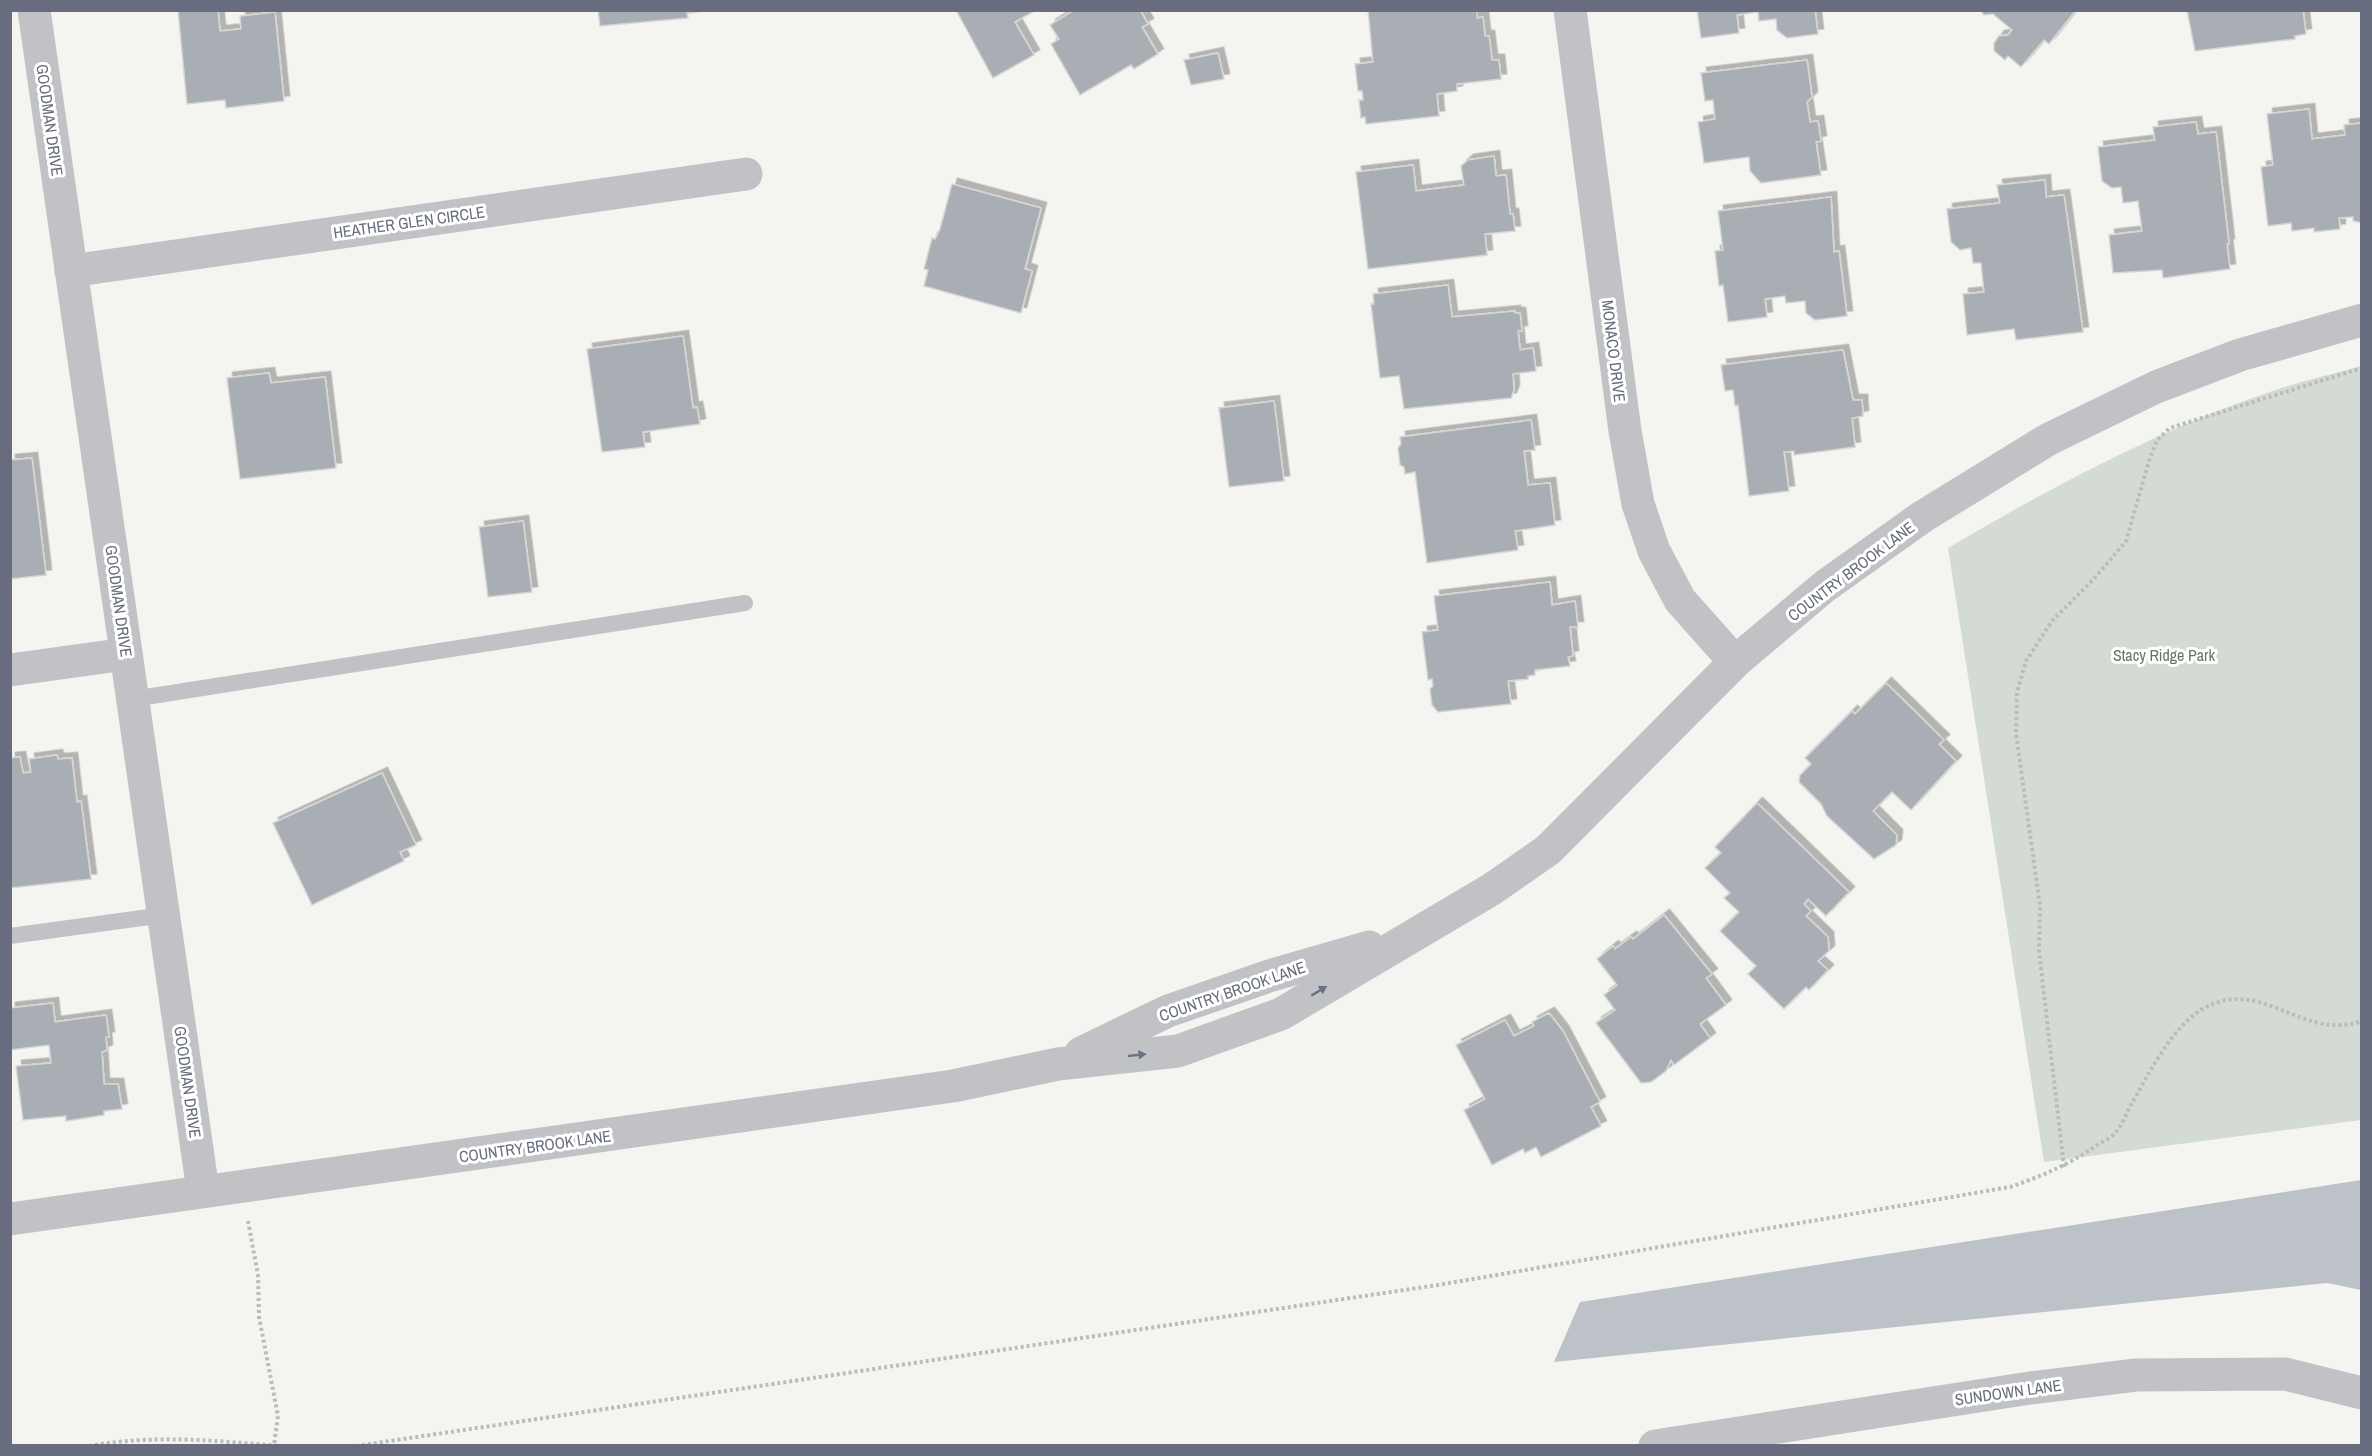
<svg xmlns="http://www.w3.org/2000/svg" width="2372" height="1456" font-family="'Archivo Narrow',sans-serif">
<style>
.green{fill:#d4dbd4}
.water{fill:#bcc2c8}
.building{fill:#a9adb4;stroke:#d5d6d4;stroke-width:1.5;filter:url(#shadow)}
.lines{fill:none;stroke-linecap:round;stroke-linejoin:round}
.path{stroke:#babbbe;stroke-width:4;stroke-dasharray:3 3;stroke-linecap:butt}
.service{stroke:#c1c2c6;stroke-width:16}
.minor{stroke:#c1c2c6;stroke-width:33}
.tertiary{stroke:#c1c2c6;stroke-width:33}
.oneway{fill:#6c7183}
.labels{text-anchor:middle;stroke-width:6;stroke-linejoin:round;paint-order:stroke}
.street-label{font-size:16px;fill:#676d7f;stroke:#fff}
.park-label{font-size:16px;fill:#657767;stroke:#fff}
</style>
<defs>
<filter id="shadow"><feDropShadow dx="5.5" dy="-5.5" stdDeviation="0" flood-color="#0004"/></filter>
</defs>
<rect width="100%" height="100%" fill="#f4f5f1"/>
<path class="green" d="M2361,366v754l-317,42 -96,-614c105,-62 214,-120 330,-159 27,-9 56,-15 83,-23z"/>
<path class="water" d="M2361,1180v110l-34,-7 -773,79 26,-60z"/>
<g class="building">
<path d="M178,10h40l2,21 21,-2 -1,-13 35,-4 9,89 -58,7 -1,-8 -38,4z"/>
<path d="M598,10h105v1l-16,2 1,5 -88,8z"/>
<path d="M956,10h80l-21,12 19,33 -41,23z"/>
<path d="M1074,10h66l8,14 -6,3 16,27 -24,15 -3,-4 -51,30 -29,-51 8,-5 -9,-14z"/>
<path d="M1368,10h109v8l6,-1 2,19h4l3,24h7l2,19 -44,5v7l-20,3 2,22 -73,8 -1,-7 -4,1 -2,-18h4l-1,-9h-4l-3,-27 18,-2z"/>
<path d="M1697,10h118l3,24 -31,4 -10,-8 -1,-11 -17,2 -1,-9 -21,3 2,18 -38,5z"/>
<path d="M1980,10h96l-27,34 -5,-4 -23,27 -13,-11 -3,4 -11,-9v-8l5,-7 9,-1 4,-5 -19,-16 -9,1z"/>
<path d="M2187,10h116l3,24 -11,2v3l-100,12z"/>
<path d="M1218,53l6,26 -33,6 -7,-25z"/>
<path d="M1807,60l5,37 -5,5 3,20 8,-1 3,20 -5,1 5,33 -60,8 -11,-12 -1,-14 -45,6 -6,-41 17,-3 -2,-19 -8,1 -4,-28z"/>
<path d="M2309,109l3,30 33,-4 -1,-10 18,-2v100l-9,-2v-4l-14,1 1,11 -26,3v-4l-22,3 -1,-8 -23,3 -7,-59 12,-2 -6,-51z"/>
<path d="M2196,122l2,12 18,-2 13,112h-2l3,25 -67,9 -1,-8 -49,3 -4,-38 33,-4 -4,-30 -15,2 -2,-16 -9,1 -10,-7 -4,-34 57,-7 -2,-13z"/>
<path d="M1494,156l2,20 10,-1 4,39h3l2,17 -30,3 2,21 -119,14 -12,-97 57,-7 3,26 48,-6 -3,-19 7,-6z"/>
<path d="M2045,180l1,17 18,-2 19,137 -67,8 -2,-11 -47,6 -4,-41 21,-2 -3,-29h-8l-2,-15 -11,2 -9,-8 -4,-33 53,-6 -3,-18z"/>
<path d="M952,184l89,24 -16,61 7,2 -11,42 -97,-27 4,-16 -4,-1 8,-31 3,1 5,-10z"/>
<path d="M1831,197l3,55 5,-1 8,65 -32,4 -9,-7 -1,-12 -19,2 -1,-7 -20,3 2,18 -39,5 -5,-37 -4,1 -4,-35 8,-1 -5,-39z"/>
<path d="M1448,285l4,32 63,-6v2h5l2,18h-4l2,19 13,-2 3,23 -23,3 1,16 -3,8 -107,11 -5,-33 -19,2 -9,-74h3l-1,-10z"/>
<path d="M683,336l10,72 4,-1 3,17 -57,8 2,15 -43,5 -15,-103z"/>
<path d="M1843,350l10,50h9l1,16 -11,2 3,29 -61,8v-4l-10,1 5,39 -40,5 -11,-91 -3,1 -2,-16 -8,1 -4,-26z"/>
<path d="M269,373l2,10 54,-6 11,91 -96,11 -13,-101z"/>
<path d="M1274,401l10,80 -55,6 -10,-79z"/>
<path d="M1531,420l4,30 -11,1 4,34 22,-2 5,42 -40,6 3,19 -91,13 -12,-91 -10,2 -1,-7 -4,-2 -2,-17 3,-4 -1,-7z"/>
<path d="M32,458l14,117 -36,4v-119z"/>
<path d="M523,521l9,71 -44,5 -9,-70z"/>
<path d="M1550,582l2,23 23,-4 3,26h-8l3,29 -5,1 2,9 -35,4v5l-7,1v3l-20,2 3,23 -73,8 -6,-7 -2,-16 3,-3 -1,-7 -4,1 -6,-48 16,-2 -4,-34z"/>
<path d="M1886,683l58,57 -5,4 17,17 -45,49 -19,-18 -19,19 24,24 -1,10 -22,14 -47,-43 -6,-12 -22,-22 1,-7 11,-11 -6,-6 47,-47 3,3z"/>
<path d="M57,755l1,4 14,-1 5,44 4,-1 10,78 -81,9v-130l10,-1 3,16 8,-1 -2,-13z"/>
<path d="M382,773l34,72 -16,7 4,9 -92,44 -39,-82z"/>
<path d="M1757,803l92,89 -23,24 -18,-17 -4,5 7,7 -5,5 22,21 1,14 -11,10 10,9 -19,20 -3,-3 -22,22 -36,-35 8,-8 -36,-35 19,-19 -15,-14 6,-5 -25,-25 16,-15 -6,-6z"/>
<path d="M1664,915l48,59 -6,4 20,27 -26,19 10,14 -36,27 -3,-5 -5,11 -15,11 -10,1 -45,-60 19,-13 -11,-15 13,-10 -20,-26 16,-13 2,3 16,-12 2,2z"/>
<path d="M53,1003l2,19 51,-7 3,22h-3l1,13 -5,2 2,32h14l4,25 -18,2v4l-38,6v-5l-43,4 -7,-54 35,-3 -2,-18 -39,5v-42z"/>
<path d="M1549,1013l14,18 37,71 -9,5 10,19 -60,31 -5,-10 -11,6 -2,-4 -31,16 -28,-55 21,-11 -29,-54 49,-25 9,16 20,-10 -2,-4z"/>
</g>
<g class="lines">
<g class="path">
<path d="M2064,1167l-25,-216 1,-45 -24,-173 1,-41 9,-31 26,-40 41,-41 33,-39 23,-80 8,-21 13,-12 192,-60"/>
<path d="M248,1221l10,54 1,42 19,99 -4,29"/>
<path d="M89,1446c68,-12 125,-5 193,0"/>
<path d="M356,1446l1082,-161 572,-98c34,-12 56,-21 86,-41 6,-4 15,-8 19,-13 7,-7 11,-19 16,-28 17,-30 42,-80 73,-97 59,-32 98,34 158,13"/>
</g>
<g class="service">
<path d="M133,699l612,-96"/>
<path d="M10,936l154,-21"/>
</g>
<g class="minor">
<path d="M34,10l169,1181"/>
<path d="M1570,10l55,421 13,73 16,47 26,49 55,62"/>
<path d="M71,271l675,-97"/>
<path d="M10,670l116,-16"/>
<path d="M1655,1446l375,-58 106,-13 149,-1 77,19"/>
</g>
<g class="tertiary">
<path d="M1081,1053l87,-42 101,-35 100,-29"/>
<path d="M10,1219l943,-133 105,-22 120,-13 103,-37 211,-125 56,-39 187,-188 90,-76 97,-69 127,-78 107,-52 84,-32 122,-35"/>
</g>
</g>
<defs><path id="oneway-solid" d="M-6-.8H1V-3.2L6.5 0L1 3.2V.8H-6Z" transform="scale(1.5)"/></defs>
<g class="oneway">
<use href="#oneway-solid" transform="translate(1319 991) rotate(-31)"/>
<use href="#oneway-solid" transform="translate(1137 1055) rotate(-6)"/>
</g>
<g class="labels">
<g class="street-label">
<text transform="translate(50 120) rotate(82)" y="6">GOODMAN DRIVE</text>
<text transform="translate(409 222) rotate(-8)" y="6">HEATHER GLEN CIRCLE</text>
<text transform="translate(1614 351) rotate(83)" y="6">MONACO DRIVE</text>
<text transform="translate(1851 571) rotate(-37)" y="6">COUNTRY BROOK LANE</text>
<text transform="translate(119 601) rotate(82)" y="6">GOODMAN DRIVE</text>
<text transform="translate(1232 991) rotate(-19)" y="6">COUNTRY BROOK LANE</text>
<text transform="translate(188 1082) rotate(82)" y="6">GOODMAN DRIVE</text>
<text transform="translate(535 1146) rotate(-8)" y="6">COUNTRY BROOK LANE</text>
<text transform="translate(2008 1392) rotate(-8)" y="6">SUNDOWN LANE</text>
</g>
<g class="park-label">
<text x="2164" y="661">Stacy Ridge Park</text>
</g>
</g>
<rect width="2372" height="1456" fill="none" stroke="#676d7f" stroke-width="24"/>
</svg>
